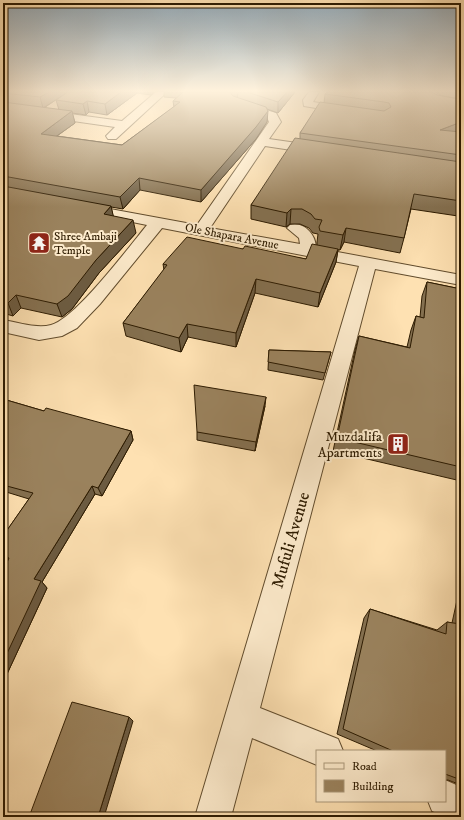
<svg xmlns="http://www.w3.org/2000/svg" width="464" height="820" font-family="'IM FELL DW Pica',serif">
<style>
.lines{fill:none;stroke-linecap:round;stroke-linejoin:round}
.minor-casing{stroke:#614c2d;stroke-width:2}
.minor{fill:#feeccd;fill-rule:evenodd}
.wall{fill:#847050;stroke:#2d1b01;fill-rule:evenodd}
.shaded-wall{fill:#6c5b41;stroke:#2d1b01}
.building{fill:#9a825d;stroke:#2d1b01}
.labels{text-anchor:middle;stroke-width:4;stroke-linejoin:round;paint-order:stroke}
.far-poi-label{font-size:12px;fill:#2d1b01;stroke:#feeccd;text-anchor:start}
.far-street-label{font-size:12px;fill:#2d1b01;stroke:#feeccd}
.poi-label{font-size:14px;fill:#2d1b01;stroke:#feeccd;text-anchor:end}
.near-street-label{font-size:17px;fill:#2d1b01;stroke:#feeccd}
</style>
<rect width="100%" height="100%" fill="#fee1b2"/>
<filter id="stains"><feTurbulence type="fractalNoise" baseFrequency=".005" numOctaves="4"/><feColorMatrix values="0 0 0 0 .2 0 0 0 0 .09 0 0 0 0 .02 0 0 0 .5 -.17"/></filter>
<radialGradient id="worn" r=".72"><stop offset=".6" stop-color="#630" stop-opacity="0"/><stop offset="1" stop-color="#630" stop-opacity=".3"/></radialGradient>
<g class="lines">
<g class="minor-casing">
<g id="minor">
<path d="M156,92h11l-51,47h-8l-2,-3 9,-9 -112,-16v-6l119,16z"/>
<path d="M309,92h10l-6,10 33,5 6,3 -6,3 -42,-7 -1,-6z"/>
<path d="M240,102l36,11 5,9 -12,17 49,7 4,1 2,3 -2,3 -4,1 -53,-8 -55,82 90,16 -1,-6 -12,-10 3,-3c13,-4 26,9 26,23l145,27v10l-86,-16 -115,439 78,31 5,12h-26v14l-65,-27 -21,79h-36l164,-551 -197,-38 -62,76 -23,24 -15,8 -23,4 -36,-8v-12c15,2 33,9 48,5 24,-6 78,-78 96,-100l-69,-14 -2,-3 2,-3 5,-1 114,21 72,-103 -2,-5 -31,-10 -2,-2z"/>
<path d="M445,780l16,7v30h-15l-14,-6 -4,-10h17z"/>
</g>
</g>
<use href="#minor" class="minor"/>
</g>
<g class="wall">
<path d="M3,92h151l-3,3 -14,-2 -30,22 -18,-3 -3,3 -14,-2 3,10 -18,13 65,9 52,-38 -1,-6 3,-3 -12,-1v-5h131l-17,21 -11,-4v13l-11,17 -55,63 -61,-12 -17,19 -12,-2 2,9 23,17 -37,40 -27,36 -10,8 -41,-9 -8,8 -10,-3zM63,95l-7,5 3,10 -15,-2z"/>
<path d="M435,92h26v38l-5,2h5v75l-3,9 -47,-7 -7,29 -4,15 -56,-11 -4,8h-2l-2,12 -18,45 -63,-14 -19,54 -48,-10 -7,15 -55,-16 -3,-13 41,-53 -1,-6 80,-15 63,10 11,-14v-3l1,-8 -5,-1 -4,-5 -9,-4h-10l-4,3 -35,-8v-14l49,-66v-6l24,-30 1,-9 112,1 16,3 7,1 -18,-3z"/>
<path d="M461,215v38h-4z"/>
<path d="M427,282l34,7v192l-128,-30 22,-101 4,-14 48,11 4,-17 5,-14 4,1 2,-21z"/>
<path d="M269,350l62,2 -8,28 -55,-10z"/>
<path d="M3,399l41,12 87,20 2,9 -31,56 -7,-2 -53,88 5,6 -40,86 -4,-1v-102l4,-9 -4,-1v-25l26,-37 -26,-8z"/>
<path d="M265,406l-10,45 -58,-11v-8z"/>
<path d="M461,596v189l-13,-5h-3v-29h-68l-40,-17 27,-116 6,-9 67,21 10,-8 5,1 5,-23z"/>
</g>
<g class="shaded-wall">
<path d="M49,92h19l-25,16 -3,-11z"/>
<path d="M121,92h15l1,1 -30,22 -2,-11z"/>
<path d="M150,92h4l-3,3z"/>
<path d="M231,92h7l-1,8 -5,1 -1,-7z"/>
<path d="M287,92h8l-17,21v-11z"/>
<path d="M87,101l2,11 -3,3 -3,-11z"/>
<path d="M72,111l3,12 -31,22 -3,-11z"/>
<path d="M268,111l-1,11 -11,17 -55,63v-12z"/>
<path d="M461,122v8l-24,9 3,-9z"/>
<path d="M139,178l1,12 -17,19 -3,-12z"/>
<path d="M111,206l3,13 -10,-5z"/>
<path d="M291,209l-1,15 -4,3 1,-14z"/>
<path d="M133,220l3,13 -37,40 -27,36 -10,8 -5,-13 39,-44z"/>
<path d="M346,228l-2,14 -4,8 3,-15z"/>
<path d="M338,249l-2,13 -18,45 2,-14z"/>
<path d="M256,279l-1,14 -19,54v-14z"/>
<path d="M16,295l5,13 -8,8 -5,-13z"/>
<path d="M187,324l1,13 -7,15 -2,-14z"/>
<path d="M266,397l-1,9 -10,45 1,-9z"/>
<path d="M131,431l2,9 -31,56 -4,-8z"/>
<path d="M92,486l3,8 -53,88 5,6 -40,86 -4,-3v-9l31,-83z"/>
<path d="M129,717l4,4 -29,96h-6z"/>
</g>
<g class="building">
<path d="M3,92h46l-9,5 -37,-4z"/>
<path d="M68,92h53l-16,12 -18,-3 -4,3 -27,-4z"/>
<path d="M183,92h48v2l2,2 33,11 2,4 -12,16 -55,63 -62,-12 -19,19 -117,-21v-74l69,9 -31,23 81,11 58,-43 -7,-1z"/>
<path d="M247,92h40l-9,10z"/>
<path d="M327,92h105l5,3 16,3 8,1v23l-21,8 21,2v23l-161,-22 20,-31 64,9 7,-4 -2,-4 -5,-1 -59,-8z"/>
<path d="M295,138l166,24v39l-47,-7 -10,44 -58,-10 -3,7 -23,-4 -1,-4 3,-7 -7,-1 -4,-5 -9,-5h-11l-4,4 -36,-8z"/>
<path d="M3,186l108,20 -7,8 29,6 -37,40 -28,36 -11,8 -41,-9 -8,8 -5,-1z"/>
<path d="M187,237l56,12 2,-3 61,13 6,-15 26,5 -18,44 -64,-14 -20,54 -49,-9 -8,14 -56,-15 44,-58 -4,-1z"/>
<path d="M427,282l34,7v178l-124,-29 22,-102 51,12 6,-32 8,2z"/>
<path d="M269,350l62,2 -6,21 -57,-11z"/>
<path d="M194,385l72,12 -10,45 -59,-10z"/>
<path d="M3,399l41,12 2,-3 85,23 -33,57 -6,-2 -58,93 7,2 -38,81v-91l6,-13 -6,-2v-20l30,-43 -30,-8z"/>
<path d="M370,609l76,25 1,-12 13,2 1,-3v157l-3,-1 -2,1 -11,-4v-23h-52l-50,-22z"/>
<path d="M72,702l57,15 -31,100h-69z"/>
</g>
<linearGradient id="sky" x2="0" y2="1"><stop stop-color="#94abba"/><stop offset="0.44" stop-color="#fff2dc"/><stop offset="1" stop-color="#fff2dc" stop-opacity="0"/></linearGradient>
<rect width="464" height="207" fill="url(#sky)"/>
<defs>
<g id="temple-square" transform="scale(1.15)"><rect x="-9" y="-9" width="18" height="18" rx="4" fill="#8f2418" stroke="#feeccd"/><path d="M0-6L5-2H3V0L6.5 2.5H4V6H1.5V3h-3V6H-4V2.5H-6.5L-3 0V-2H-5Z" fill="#fff"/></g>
<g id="building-square" transform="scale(1.15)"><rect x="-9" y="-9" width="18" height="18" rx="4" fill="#8f2418" stroke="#feeccd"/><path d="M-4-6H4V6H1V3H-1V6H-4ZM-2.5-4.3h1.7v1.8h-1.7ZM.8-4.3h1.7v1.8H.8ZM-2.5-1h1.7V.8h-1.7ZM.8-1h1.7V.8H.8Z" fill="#fff"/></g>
</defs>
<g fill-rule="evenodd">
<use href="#temple-square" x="39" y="243"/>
<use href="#building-square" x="398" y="444"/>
</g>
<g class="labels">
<g class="far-poi-label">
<text x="54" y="240">Shree Ambaji<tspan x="54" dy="14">Temple</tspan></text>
</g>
<g class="far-street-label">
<text transform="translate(232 236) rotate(11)" y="4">Ole Shapara Avenue</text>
</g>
<g class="poi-label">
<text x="382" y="441">Muzdalifa<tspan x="382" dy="16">Apartments</tspan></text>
</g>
<g class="near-street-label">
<text transform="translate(290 540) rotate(-74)" y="6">Mufuli Avenue</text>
</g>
</g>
<rect width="464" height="820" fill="none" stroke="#fee1b2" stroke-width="16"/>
<rect x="4" y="4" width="456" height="812" fill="none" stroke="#2d1b01" stroke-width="2"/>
<rect x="8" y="8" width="448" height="804" fill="none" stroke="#2d1b01"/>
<rect x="316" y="750" width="130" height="52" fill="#feeccd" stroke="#aa987b"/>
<rect x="324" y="763" width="20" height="6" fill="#feeccd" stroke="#aa987b"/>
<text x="352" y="770" font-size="12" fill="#2d1b01">Road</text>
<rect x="324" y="780" width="20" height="12" fill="#9a825d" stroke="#aa987b"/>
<text x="352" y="790" font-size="12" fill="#2d1b01">Building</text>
<rect width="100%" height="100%" filter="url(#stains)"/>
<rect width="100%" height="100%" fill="url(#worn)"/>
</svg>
